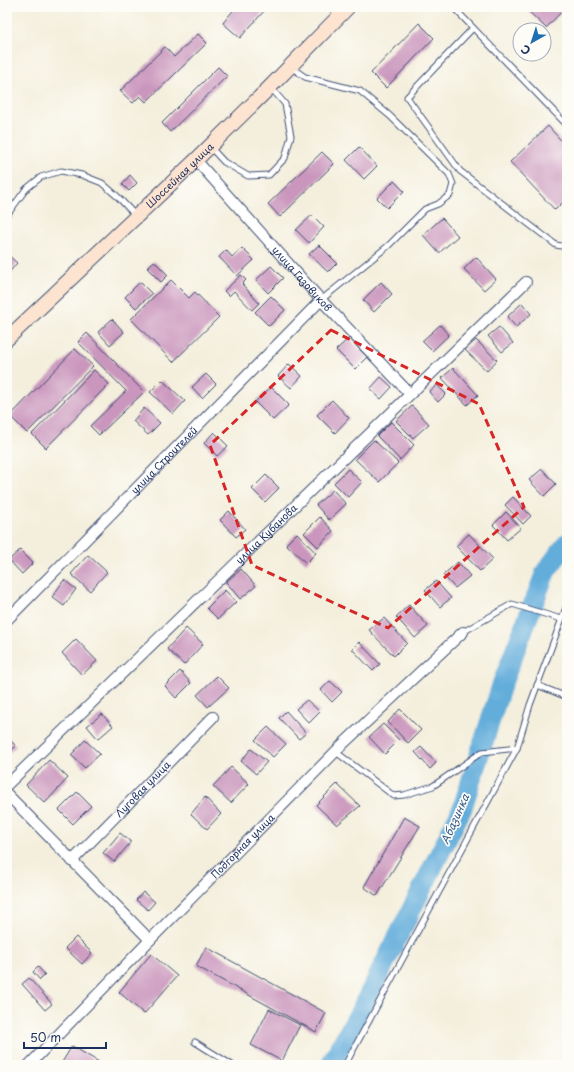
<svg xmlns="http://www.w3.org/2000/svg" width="574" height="1072" font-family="'Playpen Sans',sans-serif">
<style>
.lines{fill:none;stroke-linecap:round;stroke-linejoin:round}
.river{stroke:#63addb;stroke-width:20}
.building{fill:#ca96bd}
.lane-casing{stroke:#3c4c71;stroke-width:7}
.street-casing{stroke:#3c4c71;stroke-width:12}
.secondary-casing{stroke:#3c4c71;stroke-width:16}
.lane{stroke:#fff;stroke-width:5}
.street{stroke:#fff;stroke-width:10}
.secondary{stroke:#fde4d1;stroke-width:14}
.marked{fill:none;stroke:#d62828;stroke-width:3;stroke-dasharray:8 5;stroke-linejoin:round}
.labels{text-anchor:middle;stroke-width:3.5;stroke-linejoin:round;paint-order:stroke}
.street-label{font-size:10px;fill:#1b2f5e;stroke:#fdfcf7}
.water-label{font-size:11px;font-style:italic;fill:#345b8a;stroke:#fdfcf7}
</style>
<rect width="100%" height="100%" fill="#fdfcf7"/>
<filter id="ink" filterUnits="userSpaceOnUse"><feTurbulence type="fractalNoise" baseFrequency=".025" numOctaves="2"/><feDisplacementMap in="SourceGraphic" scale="8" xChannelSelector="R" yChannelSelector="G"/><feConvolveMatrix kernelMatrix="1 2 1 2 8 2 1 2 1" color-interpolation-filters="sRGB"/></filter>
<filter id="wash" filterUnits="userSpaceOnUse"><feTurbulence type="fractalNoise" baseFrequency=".012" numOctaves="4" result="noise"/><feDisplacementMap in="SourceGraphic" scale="16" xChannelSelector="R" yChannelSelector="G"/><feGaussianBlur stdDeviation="0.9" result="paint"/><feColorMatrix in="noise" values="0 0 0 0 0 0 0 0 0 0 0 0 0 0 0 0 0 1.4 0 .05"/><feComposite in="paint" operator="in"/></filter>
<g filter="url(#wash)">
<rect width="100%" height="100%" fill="#f4efdd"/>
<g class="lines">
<path class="river" d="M330,1065l32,-57 100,-199 40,-125 44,-113 21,-28"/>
</g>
<g id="blocks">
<g class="building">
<path d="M236,7h26l3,3 -25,28 -17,-15z"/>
<path d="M524,7h42l-20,21z"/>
<path d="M419,23l15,15 -48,50 -15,-15z"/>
<path d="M198,34l9,9 -61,59 -6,-6 -7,7 -13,-12 45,-44 9,10z"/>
<path d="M218,67l9,9 -57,56 -8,-9z"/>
<path d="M548,126l19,21v51l-12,12 -45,-48z"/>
<path d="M359,147l18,19 -13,13 -18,-19z"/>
<path d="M322,152l12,12 -54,53 -12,-13z"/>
<path d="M130,175l7,8 -8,8 -7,-7z"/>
<path d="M394,181l10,10 -17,17 -10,-10z"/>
<path d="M312,215l12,12 -15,16 -13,-13z"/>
<path d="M442,218l16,18 -19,17 -16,-18z"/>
<path d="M319,245l18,18 -9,9 -19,-18z"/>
<path d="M242,248l12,12 -17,16 -18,-19 7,-7 6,7z"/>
<path d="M7,254l10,9 -10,12z"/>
<path d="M476,257l20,22 -12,11 -20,-21z"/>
<path d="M154,261l14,14 -7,7 -14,-14z"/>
<path d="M271,266l12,12 -15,15 -12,-13z"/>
<path d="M241,275l5,5 -4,4 17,19 -7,7 -18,-19 -5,5 -5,-5z"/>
<path d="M171,280l18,18 6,-6 24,25 -46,45 -42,-43z"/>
<path d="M140,282l12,12 -16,14 -11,-11z"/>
<path d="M381,282l11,12 -18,18 -11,-12z"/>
<path d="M271,296l14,14 -16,16 -14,-14z"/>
<path d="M522,303l9,11 -15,13 -9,-10z"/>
<path d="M112,319l12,13 -14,13 -12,-13z"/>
<path d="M440,325l9,10 -17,16 -10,-10z"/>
<path d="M499,327l14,16 -11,9 -14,-16z"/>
<path d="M87,333l57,59 -45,43 -9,-9 36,-35 -48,-49z"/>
<path d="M349,338l18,19 -12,12 -19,-19z"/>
<path d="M476,340l21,20 -10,11 -22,-21z"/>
<path d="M75,349l18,17 -66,67 -17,-17z"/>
<path d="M289,364l13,12 -11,12 -13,-12z"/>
<path d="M453,368l25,27 -11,10 -25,-27z"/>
<path d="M94,370l15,14 -63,64 -14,-14z"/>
<path d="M206,374l10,10 -14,14 -10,-11z"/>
<path d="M381,377l11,10 -11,12 -11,-10z"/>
<path d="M162,380l23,21 -12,13 -23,-22z"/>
<path d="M437,385l9,9 -8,8 -9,-10z"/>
<path d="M271,387l18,18 -16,15 -18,-18z"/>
<path d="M332,400l17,18 -14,15 -18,-18z"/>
<path d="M412,406l17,18 -16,14 -17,-17z"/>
<path d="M144,408l16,15 -12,12 -15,-14z"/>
<path d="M391,422l23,23 -14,15 -23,-24z"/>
<path d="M214,432l14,14 -11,10 -13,-13z"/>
<path d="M374,440l24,23 -19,19 -24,-23z"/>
<path d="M348,469l14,13 -14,15 -14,-14z"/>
<path d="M542,469l14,15 -12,12 -15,-16z"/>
<path d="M266,475l13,13 -14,14 -13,-13z"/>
<path d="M333,490l13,14 -17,16 -13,-15z"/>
<path d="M513,497l18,19 -8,8 -18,-19z"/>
<path d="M229,511l16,18 -9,8 -16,-17z"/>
<path d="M506,512l15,16 -14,12 -14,-15z"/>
<path d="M320,517l13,14 -15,16 -14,-14z"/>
<path d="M297,533l19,20 -10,10 -20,-19z"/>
<path d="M469,534l24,25 -13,12 -24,-25z"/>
<path d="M20,550l13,13 -11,11 -13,-14z"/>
<path d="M88,555l19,17 -17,19 -19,-17z"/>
<path d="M458,562l12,14 -15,12 -12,-13z"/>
<path d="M241,569l15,17 -16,13 -14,-17z"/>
<path d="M64,580l12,9 -12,17 -12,-9z"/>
<path d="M436,581l15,17 -11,9 -15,-17z"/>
<path d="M225,590l11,12 -18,17 -11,-11z"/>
<path d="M409,605l19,21 -13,12 -19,-21z"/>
<path d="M384,618l23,25 -13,13 -25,-26z"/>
<path d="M186,628l17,16 -19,21 -17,-16z"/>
<path d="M76,639l21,22 -15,14 -20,-22z"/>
<path d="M359,642l21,22 -7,7 -21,-22z"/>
<path d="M180,671l11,12 -15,15 -11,-12z"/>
<path d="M217,676l12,12 -21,19 -11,-12z"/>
<path d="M330,681l12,11 -10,10 -11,-12z"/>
<path d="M307,700l13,12 -11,11 -13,-14z"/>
<path d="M400,709l21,21 -13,13 -20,-21z"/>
<path d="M286,711l20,22 -7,6 -20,-21z"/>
<path d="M102,714l11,12 -15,13 -11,-13z"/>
<path d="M383,724l16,16 -14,14 -16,-17z"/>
<path d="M268,727l18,17 -13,13 -18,-17z"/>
<path d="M7,737l9,9 -9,9z"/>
<path d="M85,740l15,14 -15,14 -14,-13z"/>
<path d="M421,747l15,16 -6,6 -15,-17z"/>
<path d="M251,749l16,13 -11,12 -15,-13z"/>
<path d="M49,760l19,18 -23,25 -19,-18z"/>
<path d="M231,767l18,17 -18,19 -18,-17z"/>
<path d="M337,784l23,22 -23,19 -21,-20z"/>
<path d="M77,792l14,14 -18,18 -14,-14z"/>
<path d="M205,797l16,17 -14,15 -16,-15z"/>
<path d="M404,817l16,9 -43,70 -13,-9z"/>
<path d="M120,833l11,9 -17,20 -11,-9z"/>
<path d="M143,892l12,10 -7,8 -12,-10z"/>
<path d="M76,937l16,16 -10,11 -17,-16z"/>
<path d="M206,947l120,66 -10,19 -120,-66z"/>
<path d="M151,954l26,22 -33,38 -25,-22z"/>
<path d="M38,967l7,8 -5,5 -7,-8z"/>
<path d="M29,978l23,26 -7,6 -23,-26z"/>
<path d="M269,1009l31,16 -18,36 -31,-16z"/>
<path d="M72,1046l32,19h-41l-2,-1z"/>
</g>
</g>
</g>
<g filter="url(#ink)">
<use href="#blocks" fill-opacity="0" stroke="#3c4c71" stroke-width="1"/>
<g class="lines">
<g class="lane-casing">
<g id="lane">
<path d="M453,7l114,118"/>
<path d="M473,28l-66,69 53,74 96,74 11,2"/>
<path d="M291,67l14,10 55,14 30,25 59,58 4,10 -3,11 -12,9 -13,5 -37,37 -67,54"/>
<path d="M211,148l13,14 24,14 21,-1 16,-17 6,-22 -6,-32 -14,-16"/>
<path d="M7,215l19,-26 15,-12 20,-6 21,4 20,8 16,14 16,17"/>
<path d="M463,632l49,-28 49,15"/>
<path d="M537,685l30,12"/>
<path d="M336,752l58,44 10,-1 29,-9 49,-34 35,-4 13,-43 37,-100"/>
<path d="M195,1042l37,23"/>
<path d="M345,1065l172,-317"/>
</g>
</g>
<g class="street-casing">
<g id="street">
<path id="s1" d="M196,160l125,140 89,94"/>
<path id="s2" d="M7,620l314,-320"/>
<path id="s3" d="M7,785l519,-503"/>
<path d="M7,794l143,146"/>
<path id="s4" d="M72,861l141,-144"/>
<path id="s5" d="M29,1065l121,-125 194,-197 119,-111"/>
</g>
</g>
<g class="secondary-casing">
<g id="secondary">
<path id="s6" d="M7,339l189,-179 74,-73 78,-80"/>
</g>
</g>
<use href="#lane" class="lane"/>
<use href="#street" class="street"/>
<use href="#secondary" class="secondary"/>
</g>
</g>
<path class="marked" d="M331,330l148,74 45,103 -136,121 -136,-63 -42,-120z"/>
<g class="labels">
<g class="street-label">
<text dy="4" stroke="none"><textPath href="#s6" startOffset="238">Шоссейная улица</textPath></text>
<text dy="4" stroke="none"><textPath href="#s1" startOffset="159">улица Газовиков</textPath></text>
<text dy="4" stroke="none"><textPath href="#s2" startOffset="224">улица Строителей</textPath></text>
<text dy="4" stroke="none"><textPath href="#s3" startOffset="361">улица Кубанова</textPath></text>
<text dy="4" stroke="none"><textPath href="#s4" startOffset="101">Луговая улица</textPath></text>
<text dy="4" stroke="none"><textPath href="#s5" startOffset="306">Подгорная улица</textPath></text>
</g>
<g class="water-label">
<text transform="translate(455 819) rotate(-66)" y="4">Абазинка</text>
</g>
</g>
<rect width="574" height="1072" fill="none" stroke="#fdfcf7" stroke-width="24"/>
<g transform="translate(532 42) rotate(219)"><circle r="19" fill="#fdfcf7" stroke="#a3aaba"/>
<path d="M0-3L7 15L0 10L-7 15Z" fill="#1f6fb2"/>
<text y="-6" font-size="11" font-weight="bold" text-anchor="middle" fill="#1b2f5e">С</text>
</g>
<path d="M24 1042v6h82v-6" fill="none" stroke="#1b2f5e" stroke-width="2"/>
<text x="30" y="1042" font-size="12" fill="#1b2f5e" stroke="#fdfcf7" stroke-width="3" paint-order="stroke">50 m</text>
</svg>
